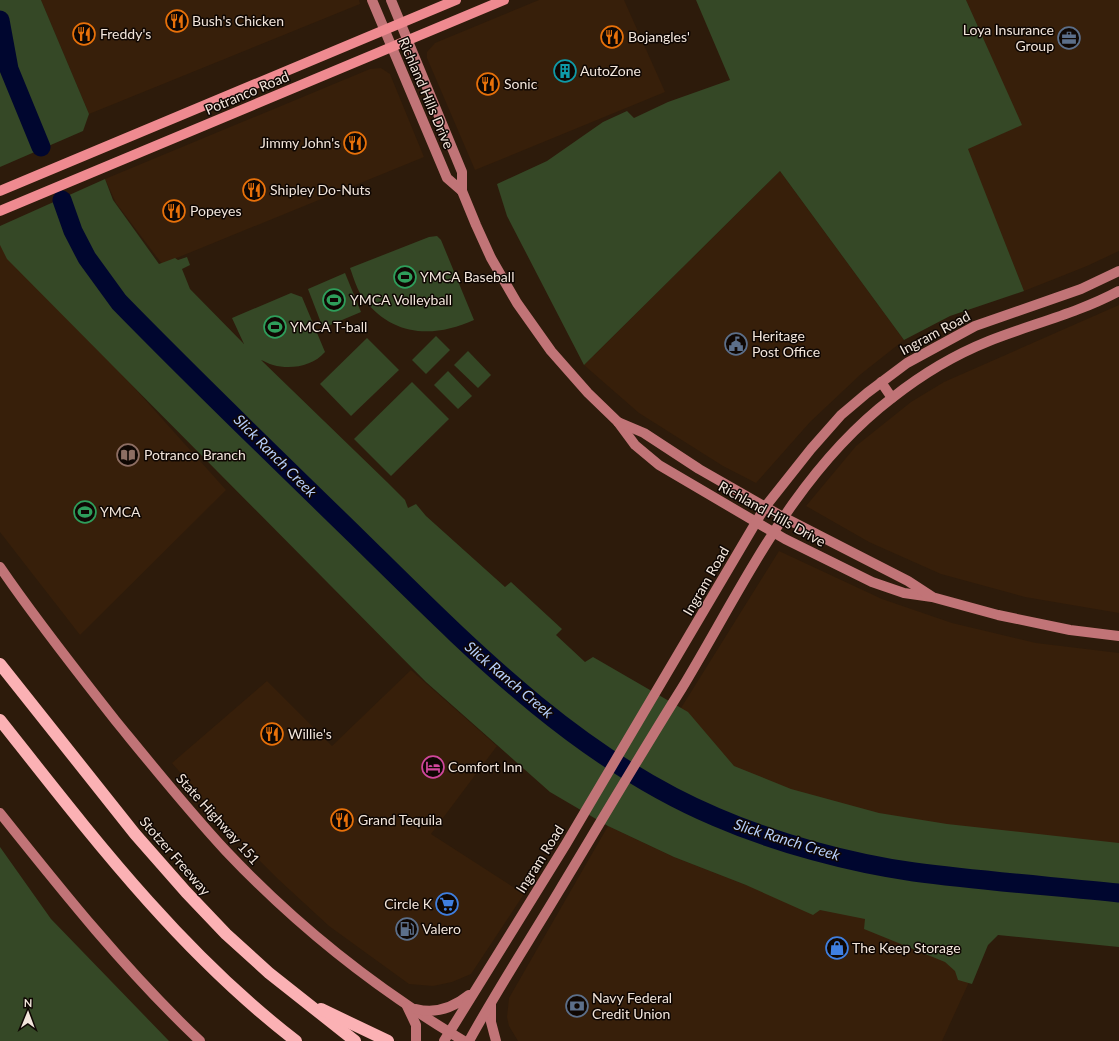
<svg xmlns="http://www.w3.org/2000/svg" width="1119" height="1041" font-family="Lato,sans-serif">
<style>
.built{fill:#371f0a}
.green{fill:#354826}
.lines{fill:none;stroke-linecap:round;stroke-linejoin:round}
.river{stroke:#00062f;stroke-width:19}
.secondary{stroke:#c17477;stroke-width:10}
.primary{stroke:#ef8a90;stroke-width:10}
.highway{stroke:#fbb1b4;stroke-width:12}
.labels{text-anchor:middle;stroke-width:3;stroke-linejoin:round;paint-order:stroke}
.poi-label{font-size:14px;fill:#f2e5db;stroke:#0f0703;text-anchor:start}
.street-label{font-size:14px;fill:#f2e5db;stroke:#0f0703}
.water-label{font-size:15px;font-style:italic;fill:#b5cdfa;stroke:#0f0703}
</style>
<rect width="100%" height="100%" fill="#2d1b0b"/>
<g class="built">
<path d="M41,0h318l1,4 -271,110z"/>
<path d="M539,0h85l41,92 -190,78 -48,-112v-6l8,-9z"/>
<path d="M966,0h153v251l-32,15 -63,25 -57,-142 54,-24z"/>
<path d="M381,68l9,6 34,83 -262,107 -46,-61 -11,-24 265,-110z"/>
<path d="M780,171l124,169 -43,34 -51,48 -54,61 -33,-17 -84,-53 -55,-48z"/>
<path d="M0,238l226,252 -146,145 -80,-103z"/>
<path d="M1119,305v308l-94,-16 -84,-23 -72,-32 -63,-36 50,-60 55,-44 33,-20z"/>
<path d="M779,551l103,48 70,24 84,20 83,10v194l-209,-23 -123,-29 -121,-63z"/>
<path d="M411,670l86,76 -66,88 93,60 -53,80 -19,8 -19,4 -24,-2 -80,-58 -51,-47 -45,-45 -61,-71 95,-82 65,65z"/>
<path d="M608,826l66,31 72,28 246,47 -50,109h-424l-9,-15 -2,-9 2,-19z"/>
</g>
<g class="green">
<path d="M0,0h41l48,114 -6,17 -83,36z"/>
<path d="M696,0h270l56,125 -54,24 56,142 -74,25 -46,24 -124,-169 -196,194 -77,-149 -10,-32 50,-23 56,-39 24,-11 7,7 34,-16 62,-22z"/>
<path d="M105,179l8,21 46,64 16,-6 3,2 9,-3 3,8 -8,4 8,20 54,55 -12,-26 59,-25 11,4 23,55c-12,14 -34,18 -52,13 -4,-1 -9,-4 -12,-5l126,122 18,18 3,8 8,-4 10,12 79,71 6,-5 51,47 -6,6 29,27 8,-5 95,55 46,54 57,23 88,24 68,11 172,19v104l-121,-12 -10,10 -16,39 -14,-4 -3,-9 -10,-9 -81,-33 1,-10 -45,-9 -7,5 -67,-30 -72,-28 -66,-31 -58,-34 -124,-110 -419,-423 -7,-14v-19z"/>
<path d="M437,236l4,4 33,80c-40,18 -81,17 -110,-21 -7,-9 -10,-20 -14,-31l79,-31z"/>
<path d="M345,273l16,39 -38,16 -15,-39z"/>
<path d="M436,336l14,14 -24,24 -14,-14z"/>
<path d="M367,338l32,32 -48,46 -31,-32z"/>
<path d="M468,351l23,24 -13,13 -24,-23z"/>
<path d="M448,371l24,25 -14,13 -24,-24z"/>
<path d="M412,382l37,37 -58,57 -37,-37z"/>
<path d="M0,847l51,72 118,122h-169z"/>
</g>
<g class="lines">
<g class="river">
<path d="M0,20l9,49 32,78"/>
<path d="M62,200l11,31 14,27 32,44c78,80 158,157 237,234 109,107 218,221 360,281 60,26 134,46 198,55 68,9 137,14 205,21"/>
</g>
<g class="secondary">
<path d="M372,0l75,178 15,13"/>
<path d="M391,0l71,172v19l14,34 15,33 26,45 34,48 37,42 30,29 17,23 24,20 126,74 87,43 32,11 28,4 66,18 72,15 49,6"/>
<path d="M881,382l11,16"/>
<path d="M618,422l26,11 55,36 84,48 125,64 23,15"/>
<path d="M0,567c36,53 75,102 115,153 36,44 72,89 111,131 70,74 150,138 238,190"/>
<path d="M0,813c63,79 126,158 200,228"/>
<path d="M491,1004v18l5,19"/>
<path d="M407,1006l9,19v16"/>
<path d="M416,1009c20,5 37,-1 53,-14"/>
<path d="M444,1041l122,-197 199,-337 46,-58 30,-34 26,-22 40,-30 68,-37 106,-37 38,-18"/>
<path d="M469,1041c28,-51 60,-100 90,-150 41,-68 81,-136 123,-203 62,-103 112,-215 210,-290 29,-23 62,-43 97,-57 43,-17 89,-28 130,-50"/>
</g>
<g class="primary">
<path d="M0,191l456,-191"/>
<path d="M0,211l504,-211"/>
</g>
<g class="highway">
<path d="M0,664l135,170 51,58 40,42 43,39 86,68"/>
<path d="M0,720c91,115 179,231 296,321"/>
<path d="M321,1009l67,32"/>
</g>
</g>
<defs>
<g id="restaurant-ring" transform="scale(1.15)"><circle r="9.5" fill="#0f0703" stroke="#e8710a" stroke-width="1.5"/><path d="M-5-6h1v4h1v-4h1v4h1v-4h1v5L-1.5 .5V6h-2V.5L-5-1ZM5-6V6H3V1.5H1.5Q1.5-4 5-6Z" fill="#e8710a"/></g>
<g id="office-ring" transform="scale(1.15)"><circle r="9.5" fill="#0f0703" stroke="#5c6f8a" stroke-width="1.5"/><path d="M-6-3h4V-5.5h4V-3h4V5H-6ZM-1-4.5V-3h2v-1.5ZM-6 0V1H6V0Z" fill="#5c6f8a"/></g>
<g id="building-ring" transform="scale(1.15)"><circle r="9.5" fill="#0f0703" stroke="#0f9aa8" stroke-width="1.5"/><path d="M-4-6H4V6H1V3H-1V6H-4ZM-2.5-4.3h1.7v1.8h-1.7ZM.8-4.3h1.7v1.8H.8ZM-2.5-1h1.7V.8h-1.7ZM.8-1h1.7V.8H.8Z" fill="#0f9aa8"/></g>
<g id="stadium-ring" transform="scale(1.15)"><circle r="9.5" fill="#0f0703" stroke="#2e9e5b" stroke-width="1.5"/><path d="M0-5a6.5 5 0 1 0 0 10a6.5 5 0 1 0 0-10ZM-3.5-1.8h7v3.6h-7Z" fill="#2e9e5b"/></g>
<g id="civic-ring" transform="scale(1.15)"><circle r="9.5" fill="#0f0703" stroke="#5c6f8a" stroke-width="1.5"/><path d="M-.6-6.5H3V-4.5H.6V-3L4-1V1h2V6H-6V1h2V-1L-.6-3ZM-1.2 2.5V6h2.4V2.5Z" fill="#5c6f8a"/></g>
<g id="library-ring" transform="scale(1.15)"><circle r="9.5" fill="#0f0703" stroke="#8d6e63" stroke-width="1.5"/><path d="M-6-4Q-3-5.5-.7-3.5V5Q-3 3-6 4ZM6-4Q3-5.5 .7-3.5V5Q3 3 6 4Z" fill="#8d6e63"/></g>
<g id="hotel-ring" transform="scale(1.15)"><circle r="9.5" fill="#0f0703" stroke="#d1479c" stroke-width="1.5"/><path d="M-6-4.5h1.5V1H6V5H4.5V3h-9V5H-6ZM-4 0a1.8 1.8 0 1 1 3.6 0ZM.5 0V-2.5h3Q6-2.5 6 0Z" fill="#d1479c"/></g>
<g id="supermarket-ring" transform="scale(1.15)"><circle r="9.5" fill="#0f0703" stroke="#3f7fe0" stroke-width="1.5"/><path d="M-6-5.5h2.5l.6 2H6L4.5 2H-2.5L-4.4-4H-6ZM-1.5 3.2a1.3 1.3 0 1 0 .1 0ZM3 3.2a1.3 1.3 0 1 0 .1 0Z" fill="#3f7fe0"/></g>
<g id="fuel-ring" transform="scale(1.15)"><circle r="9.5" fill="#0f0703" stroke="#5c6f8a" stroke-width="1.5"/><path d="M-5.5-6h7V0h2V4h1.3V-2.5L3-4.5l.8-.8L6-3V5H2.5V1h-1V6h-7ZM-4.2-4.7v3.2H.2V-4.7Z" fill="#5c6f8a"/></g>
<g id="shop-ring" transform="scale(1.15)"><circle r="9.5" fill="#0f0703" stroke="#3f7fe0" stroke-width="1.5"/><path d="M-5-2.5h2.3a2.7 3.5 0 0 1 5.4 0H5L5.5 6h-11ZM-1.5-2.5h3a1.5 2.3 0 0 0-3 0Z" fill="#3f7fe0"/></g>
<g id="bank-ring" transform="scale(1.15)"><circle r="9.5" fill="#0f0703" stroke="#5c6f8a" stroke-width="1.5"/><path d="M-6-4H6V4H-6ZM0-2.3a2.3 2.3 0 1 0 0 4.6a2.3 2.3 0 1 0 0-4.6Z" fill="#5c6f8a"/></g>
</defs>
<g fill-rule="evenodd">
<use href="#restaurant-ring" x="177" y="21"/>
<use href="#restaurant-ring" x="84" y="34"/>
<use href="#restaurant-ring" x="612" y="37"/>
<use href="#office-ring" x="1069" y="38"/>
<use href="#building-ring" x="565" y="71"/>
<use href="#restaurant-ring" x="488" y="84"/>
<use href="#restaurant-ring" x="355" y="143"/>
<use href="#restaurant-ring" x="254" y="190"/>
<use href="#restaurant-ring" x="174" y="211"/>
<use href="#stadium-ring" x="405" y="277"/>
<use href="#stadium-ring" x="334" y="300"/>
<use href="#stadium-ring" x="275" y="327"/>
<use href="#civic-ring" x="736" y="344"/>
<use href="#library-ring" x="128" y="455"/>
<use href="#stadium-ring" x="85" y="512"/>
<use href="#restaurant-ring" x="272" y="734"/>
<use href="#hotel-ring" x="433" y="767"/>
<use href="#restaurant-ring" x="342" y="820"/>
<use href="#supermarket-ring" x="447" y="904"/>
<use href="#fuel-ring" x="407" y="929"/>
<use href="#shop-ring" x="837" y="948"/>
<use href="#bank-ring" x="577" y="1006"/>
</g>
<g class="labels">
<g class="poi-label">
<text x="192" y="26">Bush's Chicken</text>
<text x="1054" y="35" text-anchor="end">Loya Insurance<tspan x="1054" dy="16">Group</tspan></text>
<text x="100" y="39">Freddy's</text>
<text x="628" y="42">Bojangles'</text>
<text x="580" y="76">AutoZone</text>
<text x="504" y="89">Sonic</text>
<text x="340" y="148" text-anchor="end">Jimmy John's</text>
<text x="270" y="195">Shipley Do-Nuts</text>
<text x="190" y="216">Popeyes</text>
<text x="420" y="282">YMCA Baseball</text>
<text x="350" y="305">YMCA Volleyball</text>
<text x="290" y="332">YMCA T-ball</text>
<text x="752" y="341">Heritage<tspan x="752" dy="16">Post Office</tspan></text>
<text x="144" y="460">Potranco Branch</text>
<text x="100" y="517">YMCA</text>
<text x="288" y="739">Willie's</text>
<text x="448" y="772">Comfort Inn</text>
<text x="358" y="825">Grand Tequila</text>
<text x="432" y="909" text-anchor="end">Circle K</text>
<text x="422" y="934">Valero</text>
<text x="852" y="953">The Keep Storage</text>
<text x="592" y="1003">Navy Federal<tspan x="592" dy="16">Credit Union</tspan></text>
</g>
<g class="street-label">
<text transform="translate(247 93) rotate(-23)" y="5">Potranco Road</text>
<text transform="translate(426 93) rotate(67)" y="5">Richland Hills Drive</text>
<text transform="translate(935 333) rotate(-28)" y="5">Ingram Road</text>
<text transform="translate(772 514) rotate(29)" y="5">Richland Hills Drive</text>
<text transform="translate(706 581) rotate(-60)" y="5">Ingram Road</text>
<text transform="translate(218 819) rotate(48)" y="5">State Highway 151</text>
<text transform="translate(175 856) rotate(49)" y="5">Stotzer Freeway</text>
<text transform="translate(540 859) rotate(-58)" y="5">Ingram Road</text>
</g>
<g class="water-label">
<text transform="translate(275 456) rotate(45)" y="5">Slick Ranch Creek</text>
<text transform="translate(509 680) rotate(40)" y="5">Slick Ranch Creek</text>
<text transform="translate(787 840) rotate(17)" y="5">Slick Ranch Creek</text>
</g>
</g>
<g transform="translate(28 1013) rotate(1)" stroke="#0f0703" stroke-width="3" paint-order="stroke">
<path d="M0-3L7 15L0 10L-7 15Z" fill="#f2e5db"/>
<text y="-6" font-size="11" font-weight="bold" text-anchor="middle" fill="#f2e5db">N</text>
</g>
</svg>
